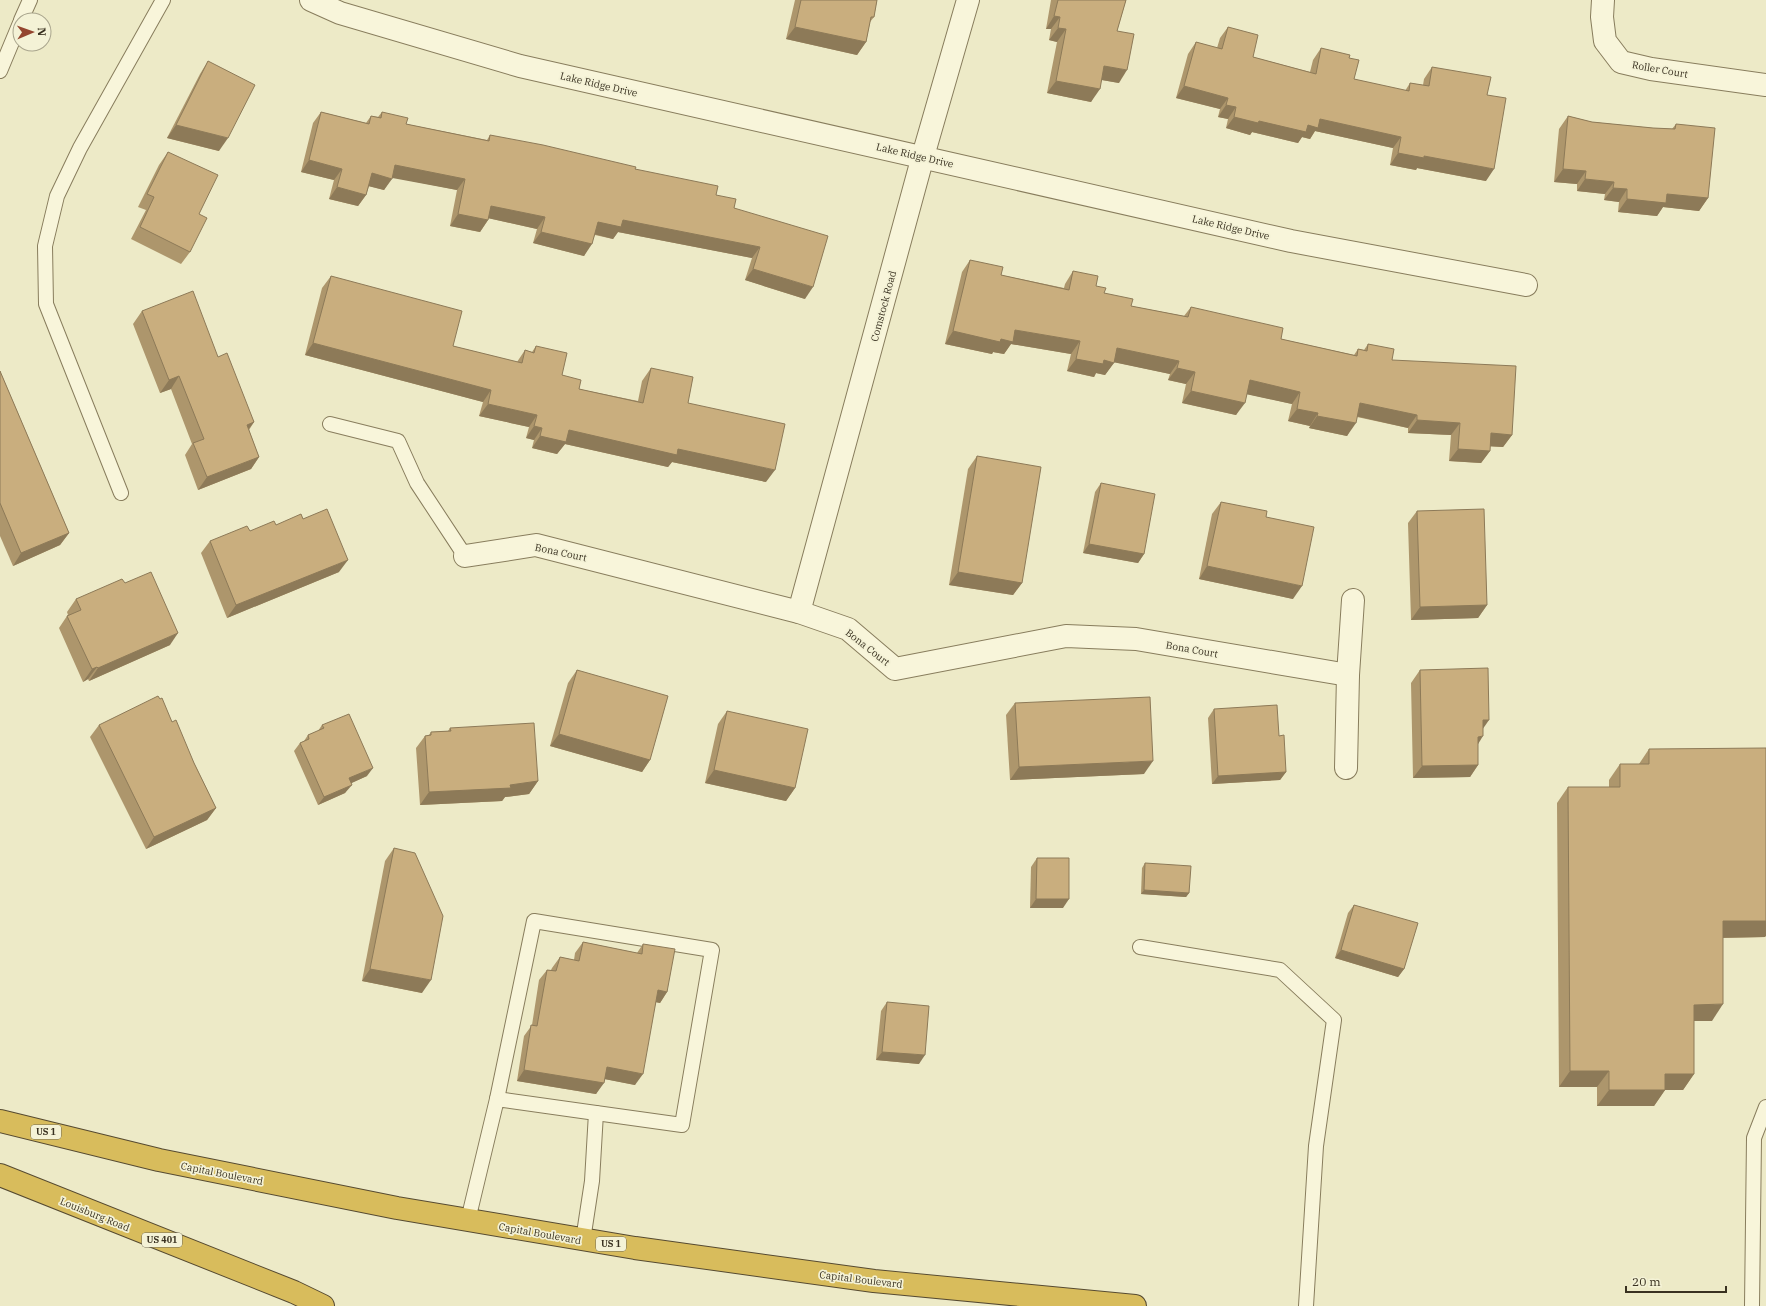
<svg xmlns="http://www.w3.org/2000/svg" width="1766" height="1306" font-family="'IBM Plex Serif',serif">
<style>
.lines{fill:none;stroke-linecap:round;stroke-linejoin:round}
.lane-casing{stroke:#887d5d;stroke-width:16}
.street-casing{stroke:#887d5d;stroke-width:24}
.highway-casing{stroke:#564a31;stroke-width:24}
.lane{stroke:#f8f5da;stroke-width:14}
.street{stroke:#f8f5da;stroke-width:22}
.highway{stroke:#d8bc5c;stroke-width:22}
.wall{fill:#ad966c}
.shaded-wall{fill:#8d7a58}
.building{fill:#c9ae7e;stroke:#8d7a58}
.labels{text-anchor:middle;stroke-width:3.5;stroke-linejoin:round;paint-order:stroke}
.shield{fill:#f4f2d6;stroke:#716b57;stroke-width:1}
.shield-label{font-size:9px;font-weight:bold;fill:#393120}
.street-label{font-size:10px;fill:#393120;stroke:#f4f2d6}
</style>
<rect width="100%" height="100%" fill="#edeac7"/>
<g class="lines">
<g class="lane-casing">
<g id="lane">
<path d="M21,20l9,-20"/>
<path d="M0,71l20,-48"/>
<path d="M330,424l68,17 19,42 48,73"/>
<path d="M121,493l-75,-189 -1,-58 12,-50 23,-48 83,-148"/>
<path d="M1140,947l140,23 54,50 -18,126 -10,160"/>
<path d="M497,1099l37,-178 178,29 -30,175 -86,-12"/>
<path d="M468,1220l29,-121 99,14 -4,68 -9,59"/>
<path d="M1752,1306l2,-168 12,-31"/>
</g>
</g>
<g class="street-casing">
<g id="street">
<path d="M311,0l29,13 180,53 771,175 235,44"/>
<path d="M1603,0l-1,17 3,24 16,21 30,7 115,16"/>
<path d="M465,556l71,-11 263,67 49,17 47,40 171,-33 70,3 212,36"/>
<path d="M799,612l124,-456 45,-156"/>
<path d="M1346,768l2,-93 5,-75"/>
</g>
</g>
<g class="highway-casing">
<g id="highway">
<path d="M0,1121l159,39 238,48 238,40 239,33 261,25"/>
<path d="M0,1175l294,117 29,14"/>
</g>
</g>
<use href="#lane" class="lane"/>
<use href="#street" class="street"/>
<use href="#highway" class="highway"/>
</g>
<g class="wall">
<path d="M795,0h82l-3,17 -4,5 -4,20 -9,13 -71,-16z"/>
<path d="M1051,0h75l-9,31 2,52 -17,-3 -11,22 -44,-9 10,-51 -8,-2 2,-11h-5z"/>
<path d="M1228,27l25,30 57,15 3,-12 8,-12 28,10 5,21 51,12 5,-8 13,2 1,-6 8,-12 55,28 -1,86 -69,-13 -1,2 -26,-5 3,-17 -78,-17 -5,8 -8,-2 -4,6 -46,-11 -2,3 -24,-7 2,-9 -10,-2 2,-8 -44,-11 12,-44 8,-12 21,6 3,-10z"/>
<path d="M208,61l11,90 -52,-13 33,-64z"/>
<path d="M321,112l45,11 5,-7 7,1 4,-5 24,12 81,16 3,-5 145,34 81,26 18,13 71,91 -60,-19 7,-22 -134,-26 -5,7 -18,-4 -11,21 -51,-13 4,-14 -49,-11v2l-8,12 -30,-6 7,-36 -65,-13 -8,13 -15,-4 -3,9 -8,11 -29,-7 5,-19 -33,-8 12,-49z"/>
<path d="M1568,116l24,6 61,6 19,1 4,-5 32,74 -9,13 -36,-4 -6,9 -39,-4 1,-10 -15,-2 1,-6 -28,-3v-7l-23,-2 5,-53z"/>
<path d="M168,152l31,62 -9,38 -9,12 -50,-25 15,-29 -8,-3 21,-42z"/>
<path d="M970,260l31,15 63,13 1,-4 8,-13 23,15 8,7 27,13 53,10 7,-9 90,32 73,16 4,-6 6,1 4,-6 24,16 120,75 -9,12 -13,-1v5l-9,12 -32,-2 2,-26 -43,-2v-5l-51,-11 -10,19 -38,-8 1,-2 -22,-5 4,-17 -45,-10 -11,21 -54,-12 4,-19 -18,-4 2,-6 -56,-12 -9,13 -9,-2 -2,4 -27,-6 4,-17 -60,-10 -7,10 -11,-2 -1,2 -47,-10 17,-72z"/>
<path d="M331,276l122,70 64,16 8,-12 7,2 4,-6 26,29 17,14 59,12 4,-20 9,-13 37,35 78,79 -94,-20 -4,5 -103,-23 -8,10 -25,-6 2,-8 -8,-2 3,-11 -50,-11 4,-14 -178,-47 17,-67z"/>
<path d="M142,311l76,46 36,65 -5,8 10,27 -8,12 -53,21 -13,-35 7,-11 -21,-55 -11,4 -27,-69z"/>
<path d="M0,371l69,162 -9,12 -47,21 -13,-30z"/>
<path d="M977,456l45,127 -9,12 -64,-10 19,-116z"/>
<path d="M1101,483l43,71 -6,9 -55,-10 12,-61z"/>
<path d="M1221,502l45,15 27,82 -94,-20 13,-65z"/>
<path d="M1417,511l70,94 -9,13 -67,2 -3,-97z"/>
<path d="M303,519l36,53 -112,46 -26,-65 9,-12 66,-16z"/>
<path d="M125,583l45,62 -81,36 -1,-2 -5,3 -24,-54 8,-12 1,-1 -1,-3 9,-13z"/>
<path d="M577,670l73,90 -8,12 -92,-26 18,-63z"/>
<path d="M1420,670l63,58 -5,16v21l-8,12 -57,1 -2,-95z"/>
<path d="M1015,703l129,71 -134,6 -4,-65z"/>
<path d="M1214,709l65,27 7,36 -6,8 -68,4 -4,-66z"/>
<path d="M727,711l68,77 -9,13 -81,-18 13,-59z"/>
<path d="M172,722l22,41 22,45 -9,12 -61,29 -56,-112 9,-12z"/>
<path d="M322,725l45,51 -16,7 -6,10 -27,12 -24,-54 6,-8 4,-2 4,-6 10,-4z"/>
<path d="M450,728l88,53 -9,13 -24,3 -3,4 -82,4 -4,-57 9,-12 4,-1 2,-3 17,-1z"/>
<path d="M1649,749l116,188 -42,1 -11,83h-18v53l-11,16h-18l-11,16h-57v-19h-38l-2,-284 11,-16h41v-7l11,-16h19z"/>
<path d="M394,848l28,145 -60,-12 23,-120z"/>
<path d="M1037,858l26,50h-33l1,-41z"/>
<path d="M1145,863l44,30 -3,4 -45,-3 1,-26z"/>
<path d="M1354,905l50,64 -6,8 -63,-19 13,-45z"/>
<path d="M583,942l54,11 6,-9 24,48 -7,11 -4,-1 -21,83 -30,-6 -9,15 -79,-13 7,-45 8,-11 7,-45 8,-10h4l1,-2 8,-11 14,3 1,-7z"/>
<path d="M887,1002l32,62 -43,-4 5,-49z"/>
</g>
<g class="shaded-wall">
<path d="M1054,16l6,1 -9,12h-5z"/>
<path d="M795,27l71,15 -9,13 -71,-16z"/>
<path d="M1058,28l8,1 -9,13 -8,-2z"/>
<path d="M1104,66l23,4 -8,13 -23,-4z"/>
<path d="M1056,81l44,8 -9,13 -44,-9z"/>
<path d="M1184,86l44,12 -8,11 -44,-11z"/>
<path d="M1226,105l10,2 -8,12 -10,-2z"/>
<path d="M1234,117l25,4 49,4 12,-6 81,18 -8,11 -78,-17 -5,8 -8,-2 -4,6 -46,-11 -2,3 -24,-7z"/>
<path d="M176,125l52,13 -9,13 -52,-13z"/>
<path d="M1398,153l26,3 70,13 -8,12 -69,-13 -1,2 -26,-5z"/>
<path d="M309,160l33,9 -8,11 -33,-8z"/>
<path d="M395,165l70,14 -8,11 -70,-13z"/>
<path d="M1563,169l23,2 -9,13 -23,-2z"/>
<path d="M372,173l20,6 -8,11 -20,-5z"/>
<path d="M1585,179l29,3 -9,12 -28,-3z"/>
<path d="M337,187l29,8 -8,11 -29,-7z"/>
<path d="M1613,188l14,1 -8,13 -15,-2z"/>
<path d="M1667,194l41,4 -9,13 -36,-4 -6,9 -39,-4 9,-13z"/>
<path d="M491,206l54,11 -8,12 -54,-12z"/>
<path d="M458,214l30,6 -8,12 -30,-6z"/>
<path d="M623,220l137,27 -8,11 -134,-26 -5,7 -23,-6 8,-11z"/>
<path d="M541,232l51,12 -8,12 -51,-13z"/>
<path d="M753,269l60,18 -8,12 -60,-19z"/>
<path d="M1015,330l65,11 -9,13 -60,-10 -7,10 -11,-2 -1,2 -47,-10 8,-13 48,8z"/>
<path d="M313,343l178,47 -8,12 -178,-47z"/>
<path d="M1117,348l62,13 -9,13 -62,-13z"/>
<path d="M1076,359l28,1 10,3 -9,12 -9,-2 -2,4 -27,-6z"/>
<path d="M1177,368l18,4 -9,12 -18,-4z"/>
<path d="M179,376l-8,13 -11,4 9,-13z"/>
<path d="M1250,380l50,12 -8,12 -51,-11z"/>
<path d="M1191,391l54,12 -9,12 -54,-12z"/>
<path d="M1360,403l57,12 -9,13 -57,-13z"/>
<path d="M488,404l49,11 -8,12 -50,-11z"/>
<path d="M1297,409l21,4 -8,13 -22,-5z"/>
<path d="M1317,416l39,7 -9,13 -38,-8z"/>
<path d="M1417,420l43,3 -9,12 -43,-2z"/>
<path d="M254,422l-9,12 2,-9z"/>
<path d="M534,426l8,2 -8,12 -8,-2z"/>
<path d="M569,430l109,19 97,21 -9,12 -94,-20 -4,5 -103,-23 -8,10 -25,-6 8,-12z"/>
<path d="M1491,433l21,2 -9,12 -21,-1z"/>
<path d="M1458,449l32,2 -9,12 -32,-2z"/>
<path d="M259,457l-8,12 -53,21 9,-13z"/>
<path d="M69,533l-9,12 -47,21 8,-13z"/>
<path d="M1089,544l55,10 -6,9 -55,-10z"/>
<path d="M348,560l-9,12 -112,46 9,-13z"/>
<path d="M1207,566l95,20 -9,13 -94,-20z"/>
<path d="M958,572l64,11 -9,12 -64,-10z"/>
<path d="M1487,605l-9,13 -67,2 9,-13z"/>
<path d="M178,633l-8,12 -81,36 9,-13z"/>
<path d="M97,667l-9,12 -5,3 9,-13z"/>
<path d="M1483,720h6l-9,13z"/>
<path d="M559,734l91,26 -8,12 -92,-26z"/>
<path d="M1483,736l-8,13 3,-12z"/>
<path d="M1153,761l-9,13 -134,6 9,-13z"/>
<path d="M1478,765l-8,12 -57,1 9,-12z"/>
<path d="M373,768l-6,8 -24,11 6,-9z"/>
<path d="M714,770l81,18 -9,13 -81,-18z"/>
<path d="M1286,772l-6,8 -68,4 6,-8z"/>
<path d="M538,781l-9,13 -24,3 -3,4 -82,4 9,-13 81,-7z"/>
<path d="M352,785l-7,8 -27,12 6,-8z"/>
<path d="M216,808l-9,12 -61,29 8,-12z"/>
<path d="M1144,890l45,3 -3,4 -45,-3z"/>
<path d="M1036,899h33l-6,9h-33z"/>
<path d="M1723,921h43v15l-1,1 -54,1z"/>
<path d="M1341,950l63,19 -6,8 -63,-19z"/>
<path d="M370,969l61,11 -9,13 -60,-12z"/>
<path d="M658,990l9,2 -7,11 -10,-2z"/>
<path d="M1723,1004l-11,17h-30l12,-16z"/>
<path d="M882,1052l43,3 -6,9 -43,-4z"/>
<path d="M607,1067l36,7 -8,11 -36,-7z"/>
<path d="M524,1070l80,13 -8,11 -79,-13z"/>
<path d="M1570,1071h39l-12,16h-38z"/>
<path d="M1665,1074h29l-11,16h-18l-11,16h-57l12,-16z"/>
</g>
<g class="building">
<path d="M801,0h76l-3,17h-3l-5,25 -71,-15z"/>
<path d="M1058,0h68l-9,31 17,3 -7,36 -23,-4 -4,23 -44,-8 10,-52 -8,-1 2,-11 -6,-1z"/>
<path d="M1228,27l30,8 -5,22 63,17 5,-26 29,7 -1,3 10,2 -5,19 55,12 1,-8 19,3 3,-19 59,10 -4,18 19,3 -12,71 -70,-13v2l-26,-5 3,-16 -81,-18 -2,9 -10,-3 -2,7 -47,-11 -1,2 -24,-6 2,-10 -10,-2 2,-7 -44,-12 12,-44 26,7z"/>
<path d="M208,61l47,24 -27,53 -52,-13z"/>
<path d="M321,112l48,12 2,-8 10,2 1,-6 26,6 -2,6 83,17 1,-6 53,10 93,22 -1,2 83,17 -2,9 20,4 -2,9 94,28 -15,51 -60,-18 7,-22 -137,-27 -2,7 -23,-5 -6,22 -51,-12 4,-15 -54,-11 -3,14 -30,-6 7,-35 -70,-14 -3,14 -20,-6 -6,22 -29,-8 5,-18 -33,-9z"/>
<path d="M1568,116l24,6 61,6 22,1 1,-5 39,4 -7,70 -41,-4 -1,9 -39,-4v-10l-14,-1 1,-6 -29,-3 1,-8 -23,-2z"/>
<path d="M168,152l50,23 -19,39 8,4 -17,34 -50,-25 14,-30 -7,-3z"/>
<path d="M970,260l33,7 -2,8 68,15 4,-19 25,5 -2,10 10,2 -2,5 29,6 -2,7 57,11 3,-10 92,21 -2,11 76,17 1,-7 9,2 1,-7 26,5 -2,11 124,6 -4,69 -21,-2 -1,18 -32,-2 2,-26 -43,-3v-5l-57,-12 -4,20 -39,-7 1,-3 -21,-4 3,-17 -50,-12 -5,23 -54,-12 4,-19 -18,-4 2,-7 -62,-13 -3,15 -10,-3 -1,4 -27,-5 4,-18 -65,-11 -2,12 -12,-3 -1,3 -47,-11z"/>
<path d="M331,276l131,35 -9,35 69,17 3,-13 9,3 2,-7 31,7 -5,22 19,5 -2,9 64,14 8,-35 42,9 -5,26 97,21 -10,46 -97,-21 -1,6 -108,-25 -3,12 -26,-6 2,-8 -8,-2 3,-11 -49,-11 3,-14 -178,-47z"/>
<path d="M193,291l25,66 9,-4 27,69 -7,3 12,32 -52,20 -14,-34 11,-4 -25,-63 -10,4 -27,-69z"/>
<path d="M0,371l69,162 -48,20 -21,-50z"/>
<path d="M977,456l64,11 -19,116 -64,-11z"/>
<path d="M1101,483l54,11 -11,60 -55,-10z"/>
<path d="M1221,502l46,9 -1,6 48,10 -12,59 -95,-20z"/>
<path d="M327,509l21,51 -112,45 -26,-64 37,-15 3,5 24,-10 2,4 25,-11 2,5z"/>
<path d="M1484,509l3,96 -67,2 -3,-96z"/>
<path d="M151,572l27,61 -80,35 -1,-1 -5,2 -25,-53 14,-6 -5,-11 46,-20 3,4z"/>
<path d="M1488,668l1,52h-6v16l-5,1v28l-56,1 -2,-96z"/>
<path d="M577,670l91,26 -18,64 -91,-26z"/>
<path d="M158,696l2,3 2,-1 10,24 4,-2 18,43 22,45 -62,29 -55,-112z"/>
<path d="M1150,697l3,64 -134,6 -4,-64z"/>
<path d="M1277,705l2,31 5,-1 2,37 -68,4 -4,-67z"/>
<path d="M727,711l81,18 -13,59 -81,-18z"/>
<path d="M349,714l24,54 -24,10 3,7 -28,12 -24,-54 9,-4 -1,-4 16,-7 -2,-3z"/>
<path d="M534,723l4,58 -28,4 1,3 -82,4 -4,-56 6,-1v-3l20,-1 -1,-3z"/>
<path d="M1766,748v173h-43v83l-29,1v69h-29v16h-56v-19h-39l-2,-284h52v-23h29v-15z"/>
<path d="M394,848l21,5 28,63 -12,64 -61,-11z"/>
<path d="M1037,858h32v41h-33z"/>
<path d="M1145,863l46,3 -2,27 -45,-3z"/>
<path d="M1354,905l64,18 -14,46 -63,-19z"/>
<path d="M583,942l59,12 1,-10 32,5 -8,43 -9,-2 -15,84 -36,-7 -3,16 -80,-13 7,-45 6,1 10,-56 9,1 4,-14 19,4z"/>
<path d="M887,1002l42,4 -4,49 -43,-3z"/>
</g>
<g class="labels">
<g class="shield">
<rect x="31" y="1125" width="30" height="14" rx="3"/>
<rect x="142" y="1233" width="40" height="14" rx="3"/>
<rect x="596" y="1237" width="30" height="14" rx="3"/>
</g>
<g class="shield-label">
<text x="46" y="1135">US 1</text>
<text x="162" y="1243">US 401</text>
<text x="611" y="1247">US 1</text>
</g>
<g class="street-label">
<text transform="translate(1660 69) rotate(10)" y="4">Roller Court</text>
<text transform="translate(599 84) rotate(13)" y="4">Lake Ridge Drive</text>
<text transform="translate(915 155) rotate(13)" y="4">Lake Ridge Drive</text>
<text transform="translate(1231 227) rotate(13)" y="4">Lake Ridge Drive</text>
<text transform="translate(883 306) rotate(-75)" y="4">Comstock Road</text>
<text transform="translate(561 552) rotate(12)" y="4">Bona Court</text>
<text transform="translate(868 647) rotate(38)" y="4">Bona Court</text>
<text transform="translate(1192 649) rotate(10)" y="4">Bona Court</text>
<text transform="translate(222 1173) rotate(11)" y="4">Capital Boulevard</text>
<text transform="translate(95 1214) rotate(22)" y="4">Louisburg Road</text>
<text transform="translate(540 1233) rotate(10)" y="4">Capital Boulevard</text>
<text transform="translate(861 1279) rotate(7)" y="4">Capital Boulevard</text>
</g>
</g>
<g transform="translate(32 32) rotate(88)"><circle r="19" fill="#f4f2d6" stroke="#a9a58d"/>
<path d="M0-3L7 15L0 10L-7 15Z" fill="#94452f"/>
<text y="-6" font-size="11" font-weight="bold" text-anchor="middle" fill="#393120">N</text>
</g>
<path d="M1626 1286v6h100v-6" fill="none" stroke="#393120" stroke-width="2"/>
<text x="1632" y="1286" font-size="12" fill="#393120" stroke="#f4f2d6" stroke-width="3" paint-order="stroke">20 m</text>
</svg>
